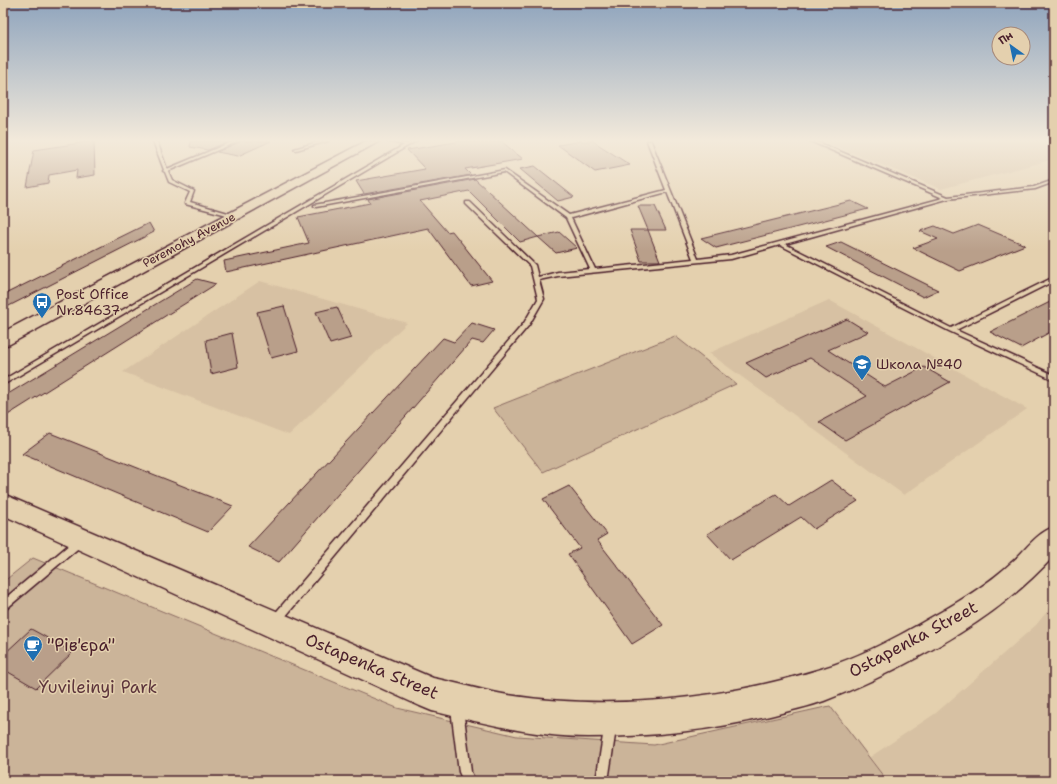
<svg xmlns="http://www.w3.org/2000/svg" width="1057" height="784" font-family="'Shantell Sans',sans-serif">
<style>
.built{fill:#d7c1a3}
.green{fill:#cbb499;stroke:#8a6a62}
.building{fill:#b99f8a;stroke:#4a1f2b}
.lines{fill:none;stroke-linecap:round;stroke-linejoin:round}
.lane-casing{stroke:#4a1f2b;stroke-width:3}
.secondary-casing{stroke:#4a1f2b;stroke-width:3}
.lane{fill:#e4d0ae;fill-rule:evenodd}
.secondary{fill:#e4d0ae;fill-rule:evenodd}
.labels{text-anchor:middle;stroke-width:3;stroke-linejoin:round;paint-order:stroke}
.far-street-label{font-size:12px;fill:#4a1f2b;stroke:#e4d0ae}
.poi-label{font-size:14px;fill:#4a1f2b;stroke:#e4d0ae;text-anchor:start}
.near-street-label{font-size:17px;fill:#4a1f2b;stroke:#e4d0ae}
.near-poi-label{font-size:17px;fill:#4a1f2b;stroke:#e4d0ae;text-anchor:start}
.near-park-label{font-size:17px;fill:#5d353c;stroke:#e4d0ae}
</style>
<rect width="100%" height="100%" fill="#e4d0ae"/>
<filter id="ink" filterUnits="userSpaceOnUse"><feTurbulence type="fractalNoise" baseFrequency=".025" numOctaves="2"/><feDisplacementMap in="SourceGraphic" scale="8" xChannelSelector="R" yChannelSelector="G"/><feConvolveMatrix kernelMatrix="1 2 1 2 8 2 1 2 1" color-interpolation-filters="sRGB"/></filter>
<g filter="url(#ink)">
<g class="built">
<path d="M823,141h231v18l-113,30z"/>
<path d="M260,281l147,42 -118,112 -166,-63z"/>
<path d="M829,300l198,109 -123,86 -195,-142z"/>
<path d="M1054,603v178h-167l-17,-24 66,-44 100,-88z"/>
</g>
<g class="green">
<path d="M675,336l61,48 -193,88 -50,-64z"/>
<path d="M33,558l364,150 120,28 137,9 176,-39 57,75h-884v-199z"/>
</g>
<g class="building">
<path d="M94,141l1,34 -19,3 1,-8 -28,5 -1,8 -21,4 7,-37z"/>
<path d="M191,141h39l-22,9 -18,-3z"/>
<path d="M240,141h31l-33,15 -21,-4z"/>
<path d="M462,141h39l22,18 -58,10 6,6 -107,19 -8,-13 69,-12 -18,-19z"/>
<path d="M581,141h12l37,24 -35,7 -37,-27z"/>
<path d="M535,166l39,31 -16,4 -38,-32z"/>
<path d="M475,179l63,58 -18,5 -51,-51 -49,10 27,31 5,-1 40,50 -21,5 -43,-58 -202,44 -2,-11 85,-18 -11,-26 72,-14 -2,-4z"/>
<path d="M851,201l17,8 -152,39 -15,-10z"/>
<path d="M638,206h17l11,24h-18l12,31h-19l-11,-31h18z"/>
<path d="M149,223l5,9 -151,77v-14z"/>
<path d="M978,225l47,20 -65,26 -47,-23 25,-9 -18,-8 15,-5 19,8z"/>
<path d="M559,232l18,16 -21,5 -18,-16z"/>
<path d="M841,242l97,48 -15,7 -97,-50z"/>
<path d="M197,279l19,5 -213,134v-21z"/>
<path d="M1054,300v30l-33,18 -31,-16z"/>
<path d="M284,306l14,45 -27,7 -14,-46z"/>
<path d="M337,307l14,31 -21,6 -14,-32z"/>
<path d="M847,319l21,13 -40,18 57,37 39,-20 26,15 -105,58 -26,-18 48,-26 -57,-38 -44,20 -20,-15z"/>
<path d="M472,323l22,7 -11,13 -11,-3 -193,222 -31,-15 195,-209 11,4z"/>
<path d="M232,333l6,34 -27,7 -5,-34z"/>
<path d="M50,433l183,73 -25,26 -186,-78z"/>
<path d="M831,480l27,21 -44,28 -13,-12 -70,43 -24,-26 69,-40 13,12z"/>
<path d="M569,486l38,48 -10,6 66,85 -31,19 -64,-90 12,-6 -37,-49z"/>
<path d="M31,629l42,23 -37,36 -33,-19v-14z"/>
</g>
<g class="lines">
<g class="lane-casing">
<g id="lane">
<path d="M153,141h4l10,28 67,-28h5l-71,30 4,9 22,11 -4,11 45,13v2l-50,-13v-1l5,-11 -21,-10 -4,-10 -2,-1 1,-1z"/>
<path d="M321,141h7l-32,9 -2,-1z"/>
<path d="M387,141h7l13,3 4,-3h5l-413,244v-5l401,-235z"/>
<path d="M647,141h4l47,118 33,-4 212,-57 -133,-57h5l133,56 86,-10 20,-7v2l-19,7 -88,10 -162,45 166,84 103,-51v4l-98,49 98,45v5l-105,-49 -169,-86 -49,14 -173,17 -19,4 5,19 -15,26 -249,298 -4,2 -4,-2 -1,-3 1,-3 252,-294 14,-24 -8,-33 -64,-62v-2h4l65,63 3,12 20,-5 32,-3 -24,-51 -62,-46 -188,35 -2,-1v-1l191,-35 64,45 97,-25zM667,192l26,67 -98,10 -24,-51z"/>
<path d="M79,538l3,1 2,3 -2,3 -76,64 -3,2v-11l73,-61z"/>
<path d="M457,703l4,2 2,4 8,63 4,9h-12l-4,-9 -8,-63 2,-4z"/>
<path d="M610,723l4,2 2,4 -8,52h-12l8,-52 2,-4z"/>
</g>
</g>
<g class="secondary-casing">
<g id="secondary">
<path d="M366,141h14l-370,203 -7,2v-14z"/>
<path d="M3,494l430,184c25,5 50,13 75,17 103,16 213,5 313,-26 36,-11 77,-32 109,-51 29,-16 57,-33 81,-55 14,-12 25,-30 43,-36v29c-40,43 -80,71 -132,99 -31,17 -64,33 -98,46 -11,4 -24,7 -35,10 -65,18 -133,26 -201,26 -52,0 -105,-14 -156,-26l-12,-5 -417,-191z"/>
</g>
</g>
<use href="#lane" class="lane"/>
<use href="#secondary" class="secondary"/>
</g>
</g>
<linearGradient id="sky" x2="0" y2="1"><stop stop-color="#8fa4bd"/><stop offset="0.56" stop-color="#f3eadb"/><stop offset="1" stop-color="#f3eadb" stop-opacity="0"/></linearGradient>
<rect width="1057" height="251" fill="url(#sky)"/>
<defs>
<g id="bus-pin" transform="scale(1)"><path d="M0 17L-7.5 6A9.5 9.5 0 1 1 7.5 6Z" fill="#1f6fb2" stroke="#e4d0ae"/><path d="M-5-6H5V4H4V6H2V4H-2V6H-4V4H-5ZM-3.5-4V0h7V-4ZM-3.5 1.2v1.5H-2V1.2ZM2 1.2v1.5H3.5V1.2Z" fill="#fff"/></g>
<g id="school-pin" transform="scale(1)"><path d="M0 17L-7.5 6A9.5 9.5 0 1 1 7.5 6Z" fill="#1f6fb2" stroke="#e4d0ae"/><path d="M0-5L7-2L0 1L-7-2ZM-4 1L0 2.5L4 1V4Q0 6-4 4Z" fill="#fff"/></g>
<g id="cafe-pin" transform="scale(1)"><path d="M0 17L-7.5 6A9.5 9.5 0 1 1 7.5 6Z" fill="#1f6fb2" stroke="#e4d0ae"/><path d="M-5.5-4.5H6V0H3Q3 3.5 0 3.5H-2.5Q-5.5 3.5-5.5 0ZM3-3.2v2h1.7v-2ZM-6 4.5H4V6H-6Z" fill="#fff"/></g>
</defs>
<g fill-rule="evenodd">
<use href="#bus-pin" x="42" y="302"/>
<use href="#school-pin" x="862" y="364"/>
<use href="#cafe-pin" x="33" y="645"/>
</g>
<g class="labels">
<g class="far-street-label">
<text transform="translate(189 240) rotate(-28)" y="4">Peremohy Avenue</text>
</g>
<g class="poi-label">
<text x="56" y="299">Post Office<tspan x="56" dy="16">Nr.84637</tspan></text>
<text x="876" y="369">Школа №40</text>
</g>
<g class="near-street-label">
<text transform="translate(913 639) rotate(-28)" y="6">Ostapenka Street</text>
<text transform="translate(372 666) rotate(23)" y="6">Ostapenka Street</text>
</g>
<g class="near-poi-label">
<text x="47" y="651">"Рів'єра"</text>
</g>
<g class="near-park-label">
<text x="98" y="693">Yuvileinyi Park</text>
</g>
</g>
<rect width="1057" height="784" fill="none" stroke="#e4d0ae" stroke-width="16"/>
<rect x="8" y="8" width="1041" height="768" fill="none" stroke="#4a1f2b" stroke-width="1.5" filter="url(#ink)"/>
<g transform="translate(1011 46) rotate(327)"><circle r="19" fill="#e4d0ae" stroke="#a6897a"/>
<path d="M0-3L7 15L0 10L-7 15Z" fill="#1f6fb2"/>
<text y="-6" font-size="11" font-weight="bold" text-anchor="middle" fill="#4a1f2b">Пн</text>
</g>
</svg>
